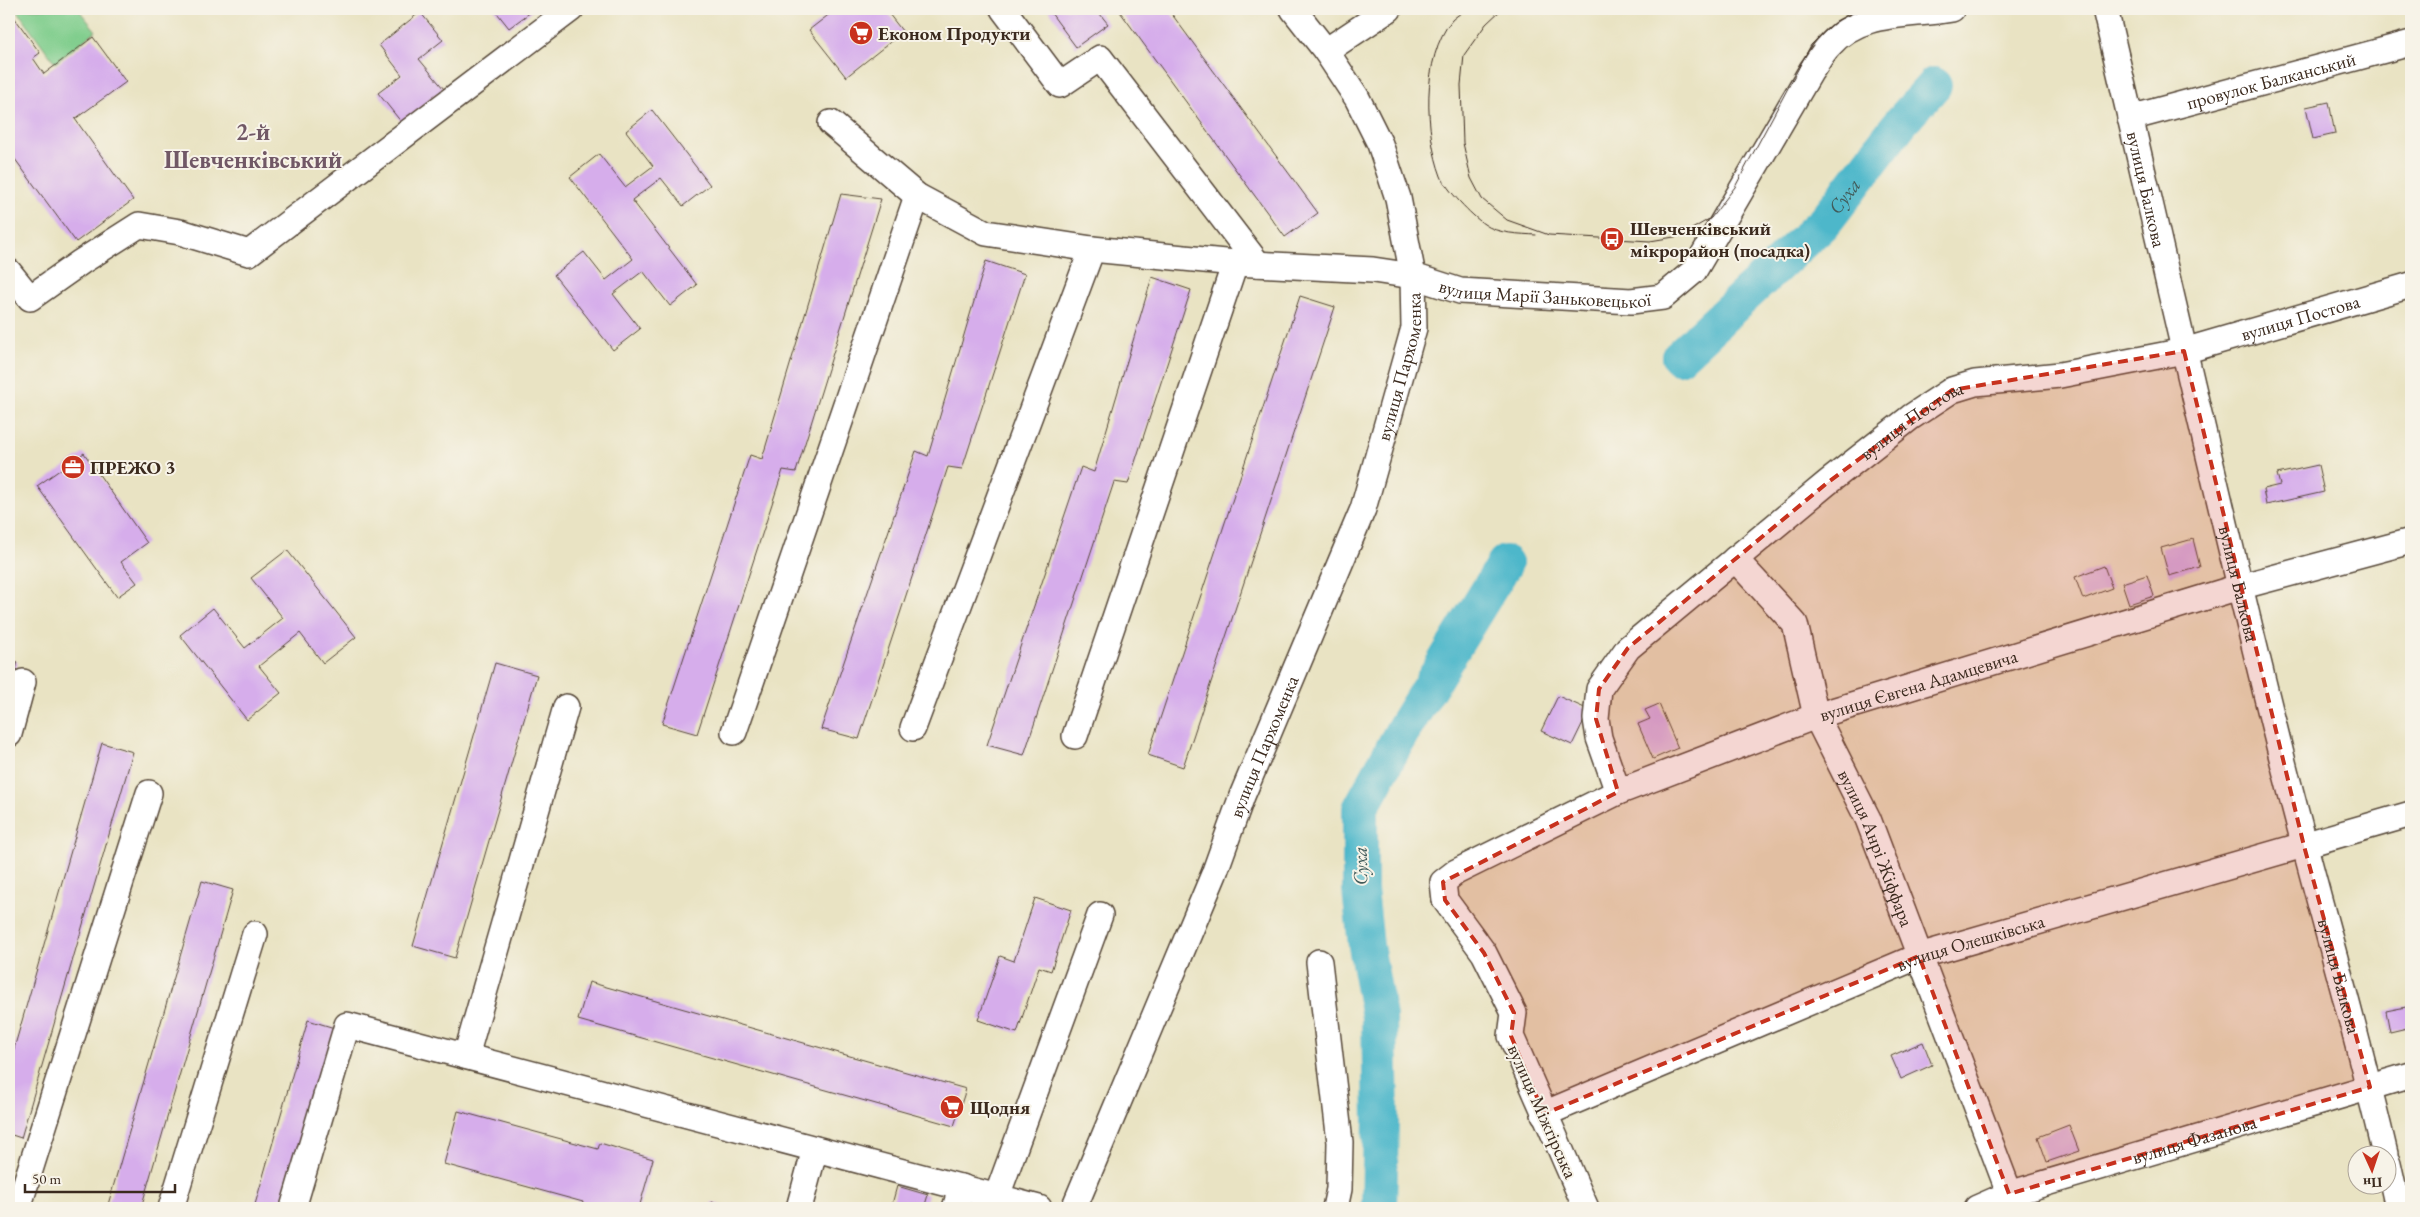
<svg xmlns="http://www.w3.org/2000/svg" width="2420" height="1217" font-family="'EB Garamond',serif">
<style>
.green{fill:#7fcd8c;stroke:#5d7c55}
.lines{fill:none;stroke-linecap:round;stroke-linejoin:round}
.river{stroke:#4db7ca;stroke-width:36}
.building{fill:#d6adeb}
.minor-casing{stroke:#554637;stroke-width:28}
.minor{stroke:#fff;stroke-width:25}
.tram{stroke:#3b2a1e;stroke-width:1}
.marked{fill:#c8321e;fill-opacity:0.2;stroke:#c8321e;stroke-width:4;stroke-dasharray:10 6;stroke-linejoin:round}
.labels{text-anchor:middle;stroke-width:4;stroke-linejoin:round;paint-order:stroke}
.poi-label{font-size:19px;font-weight:bold;fill:#3b2a1e;stroke:#f7f3e8;text-anchor:start}
.street-label{font-size:19px;fill:#3b2a1e;stroke:#f7f3e8}
.water-label{font-size:20px;font-style:italic;fill:#415b5a;stroke:#f7f3e8}
.district-label{font-size:24px;font-weight:bold;fill:#715866;stroke:#f7f3e8}
</style>
<rect width="100%" height="100%" fill="#f7f3e8"/>
<filter id="ink" filterUnits="userSpaceOnUse"><feTurbulence type="fractalNoise" baseFrequency=".02" numOctaves="2"/><feDisplacementMap in="SourceGraphic" scale="10" xChannelSelector="R" yChannelSelector="G"/><feConvolveMatrix kernelMatrix="1 2 1 2 8 2 1 2 1" color-interpolation-filters="sRGB"/></filter>
<filter id="wash" filterUnits="userSpaceOnUse"><feTurbulence type="fractalNoise" baseFrequency=".0096" numOctaves="4" result="noise"/><feDisplacementMap in="SourceGraphic" scale="20" xChannelSelector="R" yChannelSelector="G"/><feGaussianBlur stdDeviation="1.12" result="paint"/><feColorMatrix in="noise" values="0 0 0 0 0 0 0 0 0 0 0 0 0 0 0 0 0 1.4 0 .05"/><feComposite in="paint" operator="in"/></filter>
<g filter="url(#wash)">
<rect width="100%" height="100%" fill="#e9e3c3"/>
<path class="green" d="M16,9h62l18,22 -41,32z"/>
<g class="lines">
<g class="river">
<path id="s1" d="M1679,357l147,-137 75,-98 33,-37"/>
<path d="M1379,1208l2,-87 -2,-104 -13,-71 -6,-56v-81l43,-79 102,-167"/>
</g>
</g>
<g id="blocks">
<g class="building">
<path d="M494,9h41l-26,19z"/>
<path d="M836,9h49l18,23 -57,45 -37,-47z"/>
<path d="M1048,9h48l12,15 -32,23z"/>
<path d="M1118,9h50l150,204 -33,24z"/>
<path d="M9,10l31,43 -7,5 11,16 49,-37 33,45 -51,37 58,81 -57,42 -67,-91z"/>
<path d="M420,12l23,28 -24,19 25,30 -42,34 -24,-30 24,-18 -23,-30z"/>
<path d="M2329,102l6,32 -22,5 -7,-32z"/>
<path d="M652,110l58,75 -27,21 -22,-28 -29,22 65,85 -27,21 -27,-35 -30,23 27,35 -27,21 -59,-75 30,-23 22,28 27,-21 -63,-82 29,-23 26,33 28,-21 -27,-35z"/>
<path d="M841,194l40,5 -85,273 -13,-2 -86,264 -35,-10 88,-269 12,4z"/>
<path d="M986,261l39,13 -63,195 -14,-2 -89,272 -38,-10 95,-278 12,5z"/>
<path d="M1152,277l39,13 -63,194 -14,-2 -90,273 -37,-10 94,-278 13,5z"/>
<path d="M1300,296l35,11 -152,460 -35,-12z"/>
<path d="M84,453l63,90 -26,19 16,21 -20,14 -80,-111z"/>
<path d="M2318,465l6,27 -58,13 -3,-16 17,-4 -3,-11z"/>
<path d="M2193,539l7,28 -31,9 -8,-28z"/>
<path d="M287,550l69,87 -33,26 -23,-30 -41,33 22,27 -34,27 -67,-85 33,-27 32,40 38,-30 -32,-40z"/>
<path d="M2104,566l8,22 -29,11 -8,-22z"/>
<path d="M2147,575l7,21 -25,8 -7,-21z"/>
<path d="M9,659l9,3 -9,30z"/>
<path d="M495,663l42,12 -82,283 -42,-12z"/>
<path d="M1558,696l31,14 -17,35 -31,-14z"/>
<path d="M1659,704l19,44 -25,11 -15,-35 12,-5 -5,-9z"/>
<path d="M102,743l31,9 -112,386 -12,-4v-68z"/>
<path d="M202,881l31,9 -92,318h-34z"/>
<path d="M1035,898l36,12 -20,61 -12,-4 -22,66 -39,-13 22,-64 14,5z"/>
<path d="M589,982l377,107 -12,37 -376,-106z"/>
<path d="M2411,1006v21l-21,5 -4,-21z"/>
<path d="M308,1020l30,9 -52,179h-32z"/>
<path d="M2411,1033v15l-4,-14z"/>
<path d="M1923,1042l9,23 -31,14 -10,-23z"/>
<path d="M458,1111l140,38 2,-6 53,16 -14,49h-58l2,-6 -139,-38z"/>
<path d="M2069,1125l10,26 -32,11 -9,-25z"/>
<path d="M897,1186l31,9 -4,13h-33z"/>
<path d="M712,1202l16,6h-18z"/>
</g>
</g>
</g>
<g filter="url(#ink)">
<use href="#blocks" fill-opacity="0" stroke="#554637" stroke-width="1"/>
<g class="lines">
<g class="minor-casing">
<g id="minor">
<path d="M1003,9l57,76 40,-27 158,206"/>
<path id="s2" d="M2105,9c57,244 112,489 173,733 34,138 75,274 107,412"/>
<path d="M1326,51l63,-42"/>
<path id="s3" d="M2130,118l281,-75"/>
<path id="s4" d="M831,123l86,73 69,37 106,16 143,14 138,7 40,6 47,15 171,10 32,-4 31,-26 117,-200c6,-8 11,-18 18,-25 31,-37 81,-29 123,-37"/>
<path d="M9,272l21,26 51,-36 58,-37 41,7 69,21 322,-244"/>
<path id="s5" d="M1735,559l60,65 21,92 52,103 147,389"/>
<path d="M913,728l179,-479"/>
<path d="M734,732l183,-536"/>
<path d="M9,734l14,-52"/>
<path d="M1075,736l160,-473"/>
<path id="s6" d="M1618,792l-19,-54 -3,-19 3,-30 29,-41 199,-165 84,-66 41,-27 23,-7 85,-8 124,-24 227,-66"/>
<path d="M1319,962l21,180 -1,47 -4,19"/>
<path d="M466,1056l100,-349"/>
<path id="s7" d="M1544,1114l375,-158 492,-142"/>
<path d="M2388,1163l10,45"/>
<path d="M997,1196l103,-281"/>
<path d="M18,1208l131,-415"/>
<path d="M171,1208l84,-274"/>
<path d="M293,1208l54,-183 692,183"/>
<path d="M799,1208l16,-59"/>
<path d="M955,1208l7,-21"/>
<path id="s8" d="M1074,1208l140,-334 28,-78 121,-287 51,-181 -1,-52 -15,-78 -18,-54 -23,-46 -31,-47 -33,-42"/>
<path id="s9" d="M1586,1208l-75,-172 3,-23 -30,-60 -39,-53 -2,-18 13,-10 162,-80 198,-76 423,-129 172,-46"/>
<path id="s10" d="M1977,1208l32,-14 402,-119"/>
</g>
</g>
<use href="#minor" class="minor"/>
<g class="tram">
<path d="M1467,9c-4,3 -11,7 -15,11 -31,38 -27,113 -11,156 5,13 31,40 43,48 13,10 37,10 52,11"/>
<path d="M1502,9l-16,15 -22,31 -3,30 2,58 8,35 11,21 25,21 42,15 101,6 30,-5 31,-18 24,-31 76,-142 25,-24 26,-12"/>
</g>
</g>
</g>
<path class="marked" d="M2184,351l120,495 66,241 -361,107 -90,-238 -375,158 -33,-78 3,-23 -30,-60 -39,-53 -2,-18 175,-90 -22,-73 3,-30 29,-41 199,-165 125,-93z"/>
<defs>
<g id="supermarket-disc" transform="scale(1.25)"><circle r="9.5" fill="#c8321e" stroke="#f7f3e8"/><path d="M-6-5.5h2.5l.6 2H6L4.5 2H-2.5L-4.4-4H-6ZM-1.5 3.2a1.3 1.3 0 1 0 .1 0ZM3 3.2a1.3 1.3 0 1 0 .1 0Z" fill="#fff"/></g>
<g id="bus-disc" transform="scale(1.25)"><circle r="9.5" fill="#c8321e" stroke="#f7f3e8"/><path d="M-5-6H5V4H4V6H2V4H-2V6H-4V4H-5ZM-3.5-4V0h7V-4ZM-3.5 1.2v1.5H-2V1.2ZM2 1.2v1.5H3.5V1.2Z" fill="#fff"/></g>
<g id="office-disc" transform="scale(1.25)"><circle r="9.5" fill="#c8321e" stroke="#f7f3e8"/><path d="M-6-3h4V-5.5h4V-3h4V5H-6ZM-1-4.5V-3h2v-1.5ZM-6 0V1H6V0Z" fill="#fff"/></g>
</defs>
<g fill-rule="evenodd">
<use href="#supermarket-disc" x="861" y="33"/>
<use href="#bus-disc" x="1612" y="239"/>
<use href="#office-disc" x="73" y="467"/>
<use href="#supermarket-disc" x="952" y="1107"/>
</g>
<g class="labels">
<g class="poi-label">
<text x="878" y="40">Економ Продукти</text>
<text x="1630" y="235">Шевченківський<tspan x="1630" dy="22">мікрорайон (посадка)</tspan></text>
<text x="90" y="474">ПРЕЖО 3</text>
<text x="970" y="1114">Щодня</text>
</g>
<g class="street-label">
<text dy="7" stroke="none"><textPath href="#s3" startOffset="146">провулок Балканський</textPath></text>
<text dy="7" stroke="none"><textPath href="#s2" startOffset="185">вулиця Балкова</textPath></text>
<text dy="7" stroke="none"><textPath href="#s4" startOffset="755">вулиця Марії Заньковецької</textPath></text>
<text dy="7" stroke="none"><textPath href="#s6" startOffset="928">вулиця Постова</textPath></text>
<text dy="7" stroke="none"><textPath href="#s8" startOffset="904">вулиця Пархоменка</textPath></text>
<text dy="7" stroke="none"><textPath href="#s6" startOffset="521">вулиця Постова</textPath></text>
<text dy="7" stroke="none"><textPath href="#s2" startOffset="590">вулиця Балкова</textPath></text>
<text dy="7" stroke="none"><textPath href="#s9" startOffset="878">вулиця Євгена Адамцевича</textPath></text>
<text dy="7" stroke="none"><textPath href="#s8" startOffset="499">вулиця Пархоменка</textPath></text>
<text dy="7" stroke="none"><textPath href="#s5" startOffset="328">вулиця Анрі Жіффара</textPath></text>
<text dy="7" stroke="none"><textPath href="#s7" startOffset="460">вулиця Олешківська</textPath></text>
<text dy="7" stroke="none"><textPath href="#s2" startOffset="995">вулиця Балкова</textPath></text>
<text transform="translate(1543 1111) rotate(66)" y="7">вулиця Міжгірська</text>
<text dy="7" stroke="none"><textPath href="#s10" startOffset="228">вулиця Фазанова</textPath></text>
</g>
<g class="water-label">
<text dy="7" stroke="none"><textPath href="#s1" startOffset="231">Суха</textPath></text>
<text transform="translate(1360 866) rotate(-91)" y="7">Суха</text>
</g>
<g class="district-label">
<text x="253" y="140">2-й<tspan x="253" dy="28">Шевченківський</tspan></text>
</g>
</g>
<rect width="2420" height="1217" fill="none" stroke="#f7f3e8" stroke-width="30"/>
<g transform="translate(2372 1170) rotate(177)"><circle r="24" fill="#f7f3e8" stroke="#aca397"/>
<path d="M0-4L9 19L0 12L-9 19Z" fill="#c8321e"/>
<text y="-8" font-size="14" font-weight="bold" text-anchor="middle" fill="#3b2a1e">Пн</text>
</g>
<path d="M25 1184v8h150v-8" fill="none" stroke="#3b2a1e" stroke-width="2.5"/>
<text x="32" y="1184" font-size="15" fill="#3b2a1e" stroke="#f7f3e8" stroke-width="4" paint-order="stroke">50 m</text>
</svg>
